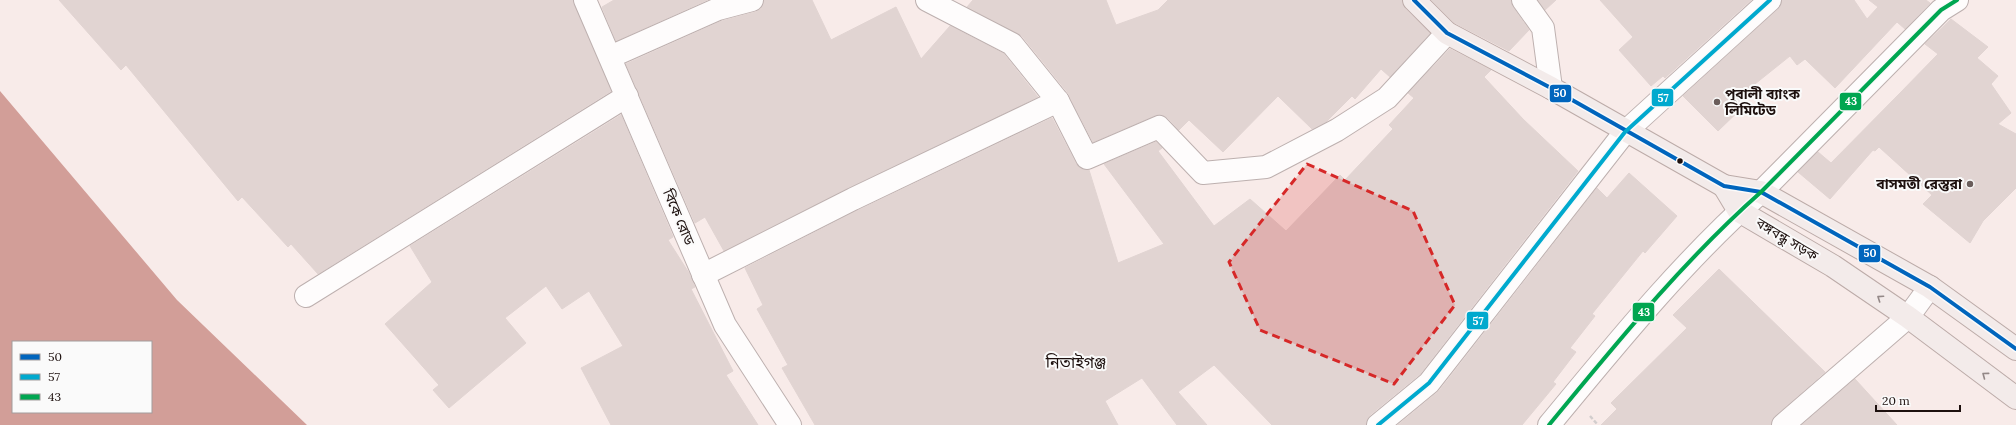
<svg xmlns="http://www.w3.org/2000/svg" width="2016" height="425" font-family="Lora,'Noto Sans Bengali',serif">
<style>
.water{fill:#d29e98;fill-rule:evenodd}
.building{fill:#e1d4d2;stroke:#e1d4d2}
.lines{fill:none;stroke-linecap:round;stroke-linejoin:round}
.minor-casing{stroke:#bdb0af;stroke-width:24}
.major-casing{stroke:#bcaba8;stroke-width:24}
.path{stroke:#d2cdcd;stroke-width:2.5;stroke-dasharray:4 2;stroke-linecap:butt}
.minor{stroke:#fefcfc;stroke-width:22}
.major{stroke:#f3ebea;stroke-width:22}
.bus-1-casing{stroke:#fafafa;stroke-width:7}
.bus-2-casing{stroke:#fafafa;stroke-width:7}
.bus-3-casing{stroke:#fafafa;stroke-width:7}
.bus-1{stroke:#0065bd;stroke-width:4}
.bus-2{stroke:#00a9ce;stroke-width:4}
.bus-3{stroke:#00a651;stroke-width:4}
.oneway{stroke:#938887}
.marked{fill:#d62828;fill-opacity:0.2;stroke:#d62828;stroke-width:3;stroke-dasharray:8 5;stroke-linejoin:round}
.poi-dot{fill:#6a5d5b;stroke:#fafafa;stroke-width:1.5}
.bus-dot{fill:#1d100e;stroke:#fafafa;stroke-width:1.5}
.labels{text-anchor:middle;stroke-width:4;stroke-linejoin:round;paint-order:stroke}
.poi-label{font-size:14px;font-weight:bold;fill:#1d100e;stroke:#fafafa;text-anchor:start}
.street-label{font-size:14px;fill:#1d100e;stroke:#fafafa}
.quarter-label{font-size:16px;fill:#1d100e;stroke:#fafafa}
.line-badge{stroke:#fafafa;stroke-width:1.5}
.badge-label{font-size:11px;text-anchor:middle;font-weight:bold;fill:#fff}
</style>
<rect width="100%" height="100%" fill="#f8ebe9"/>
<path class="water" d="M0,91l177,209 130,125h-307zM13,342h138v70h-138z"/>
<g class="building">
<path d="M59,0h514l38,91 -293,183 -27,-30 -3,3 -46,-50 -4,4 -112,-136 -5,5z"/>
<path d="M614,0h93l-91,41 -14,-34z"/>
<path d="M764,0h48l19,40 65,-33 25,52 29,-33 54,28 34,43 -190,91 -124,63 -19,-34 -10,6 -69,-159 96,-43 34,-9 5,-3z"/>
<path d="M973,0h133l10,25 42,-15 10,-10h234l3,9 25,24 -40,44 -9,-8 -26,30 -3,-3 -26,26 -14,7 -34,-33 -55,56 -34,-32 -10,10 -11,-12 -7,-3 -7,1 -61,26 -25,-49 -46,-57 -55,-29z"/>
<path d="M1432,0h79l2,7 16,23 -20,21 -54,-28z"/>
<path d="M1538,0h18l-11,10z"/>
<path d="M1600,0h151l-86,78 -2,-2 -12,10 -32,-36 14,-13z"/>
<path d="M1782,0h72l13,19 11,-12 -9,-7h57l4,3 -25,26 -8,-7 -62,66 -30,-29 -8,6 -7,-9 -50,40 7,7 -29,28 -35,-35 95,-87z"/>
<path d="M1951,19l37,28 -11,11 21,18 -7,8 20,29 -13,11 18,10v54l-33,33 -13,22 -47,-39 9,-9 -53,-48 -4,4 -2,-1 -43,49 -32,-27 20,-20 13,11 70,-71 37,-38 -13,-10z"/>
<path d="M1450,49l41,21 -7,7 39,42 55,52 -158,203 -50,41 -4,10h-94l-58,-60 -36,27 29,33h-30l-35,-47 -37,23 13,24h-303l-33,-57 6,-3 -31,-56 6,-4 -18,-37 114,-58 193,-92 24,46 4,4 9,2 29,93 46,-19 -60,-80 52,-22 6,6 -4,3 56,75 36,-27 36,32 54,-56 5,5 48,-51 -4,-4 25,-27 -6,-5z"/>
<path d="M621,115l52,122 -5,3 21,33 6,14 -4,2 42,82 -7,4 32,50h-147l-30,-57 42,-22 -34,-55 -27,18 -16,-23 -41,32 21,25 -77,65 -16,-18 6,-5 -54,-61 47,-42 -22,-36z"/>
<path d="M1629,173l48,43 -32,37 -2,-2 -51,63 3,2 -25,32 6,4 -23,30 3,2 -34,41h-124l41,-34 158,-203 10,10z"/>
<path d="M1719,269l106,103 -50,44 -4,9h-170l16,-16 -6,-6 76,-75 -14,-13z"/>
<path d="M1855,379l42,46h-95z"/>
</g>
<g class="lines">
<g class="minor-casing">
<g id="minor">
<path d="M585,0l140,325 65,100"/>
<path d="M927,0l85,44 46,57"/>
<path d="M1523,0l20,28 8,60"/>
<path d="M610,57l108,-48 34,-9"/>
<path d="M703,275l150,-76 205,-98 29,57 72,-31 44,46 63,-6 71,-37 50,-32 60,-65"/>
<path d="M306,296l321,-200"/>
<path d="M1378,425l51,-42 196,-251 145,-132"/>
<path d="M1549,425c67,-81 133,-163 212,-233l180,-182 16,-10"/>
<path d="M1783,425l125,-108 22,-30"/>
</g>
</g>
<g class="major-casing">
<g id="major">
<path d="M1414,0l33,33 104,55 173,98 37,6 169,95 86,62"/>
<path d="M1724,186l15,25 94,55 75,51 108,81"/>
</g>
</g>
<path class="path" d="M1590,416l8,9"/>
<use href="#minor" class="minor"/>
<use href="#major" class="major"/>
<g class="bus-1-casing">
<path id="bus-1" d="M1414,0l33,33 104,55 173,98 37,6 169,95 86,62"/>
</g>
<g class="bus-2-casing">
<path id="bus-2" d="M1378,425l51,-42 196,-251 145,-132"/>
</g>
<g class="bus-3-casing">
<path id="bus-3" d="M1549,425c67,-81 133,-163 212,-233l180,-182 16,-10"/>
</g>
<use href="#bus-1" class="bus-1"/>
<use href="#bus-2" class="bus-2"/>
<use href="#bus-3" class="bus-3"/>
</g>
<defs><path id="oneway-chevron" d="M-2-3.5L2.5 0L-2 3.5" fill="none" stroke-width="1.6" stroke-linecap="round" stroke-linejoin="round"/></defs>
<g class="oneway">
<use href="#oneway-chevron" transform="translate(1880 298) rotate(-146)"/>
<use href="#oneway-chevron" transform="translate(1985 375) rotate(-143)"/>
</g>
<path class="marked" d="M1307,164l106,47 42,94 -61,79 -134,-54 -31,-68z"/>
<g class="poi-dot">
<circle cx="1717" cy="102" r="4"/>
<circle cx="1970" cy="184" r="4"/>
</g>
<circle class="bus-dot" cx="1680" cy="161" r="3.5"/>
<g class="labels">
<g class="poi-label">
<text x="1725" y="99">পূবালী ব্যাংক<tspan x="1725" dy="16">লিমিটেড</tspan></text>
<text x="1962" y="189" text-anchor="end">বাসমতী রেস্তুরা</text>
</g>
<g class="street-label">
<text transform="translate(679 217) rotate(67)" y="5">বিকে রোড</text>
<text transform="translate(1787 239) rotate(31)" y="5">বঙ্গবন্ধু সড়ক</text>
</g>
<g class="quarter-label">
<text x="1076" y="368">নিতাইগঞ্জ</text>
</g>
</g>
<g class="line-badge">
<rect x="1549" y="84" width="23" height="19" rx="4" fill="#0065bd"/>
<rect x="1651" y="88" width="23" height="19" rx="4" fill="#00a9ce"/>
<rect x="1839" y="92" width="23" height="19" rx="4" fill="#00a651"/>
<rect x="1858" y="244" width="23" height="19" rx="4" fill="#0065bd"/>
<rect x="1632" y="302" width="23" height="20" rx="4" fill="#00a651"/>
<rect x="1466" y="311" width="23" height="19" rx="4" fill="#00a9ce"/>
</g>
<g class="badge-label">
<text x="1560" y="97">50</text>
<text x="1663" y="102">57</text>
<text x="1851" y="105">43</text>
<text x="1870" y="257">50</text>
<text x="1644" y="316">43</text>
<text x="1478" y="325">57</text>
</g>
<rect x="12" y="341" width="140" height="72" fill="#fafafa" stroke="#a29c9c"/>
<rect x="20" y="354" width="20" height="6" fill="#0065bd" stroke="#a29c9c"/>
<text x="48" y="361" font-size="12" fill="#1d100e">50</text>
<rect x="20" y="374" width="20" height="6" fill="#00a9ce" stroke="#a29c9c"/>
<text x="48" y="381" font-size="12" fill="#1d100e">57</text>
<rect x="20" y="394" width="20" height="6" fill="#00a651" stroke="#a29c9c"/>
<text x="48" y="401" font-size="12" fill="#1d100e">43</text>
<path d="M1876 405v6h84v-6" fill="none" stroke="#1d100e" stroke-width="2"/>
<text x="1882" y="405" font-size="12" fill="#1d100e" stroke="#fafafa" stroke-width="3" paint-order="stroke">20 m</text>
</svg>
